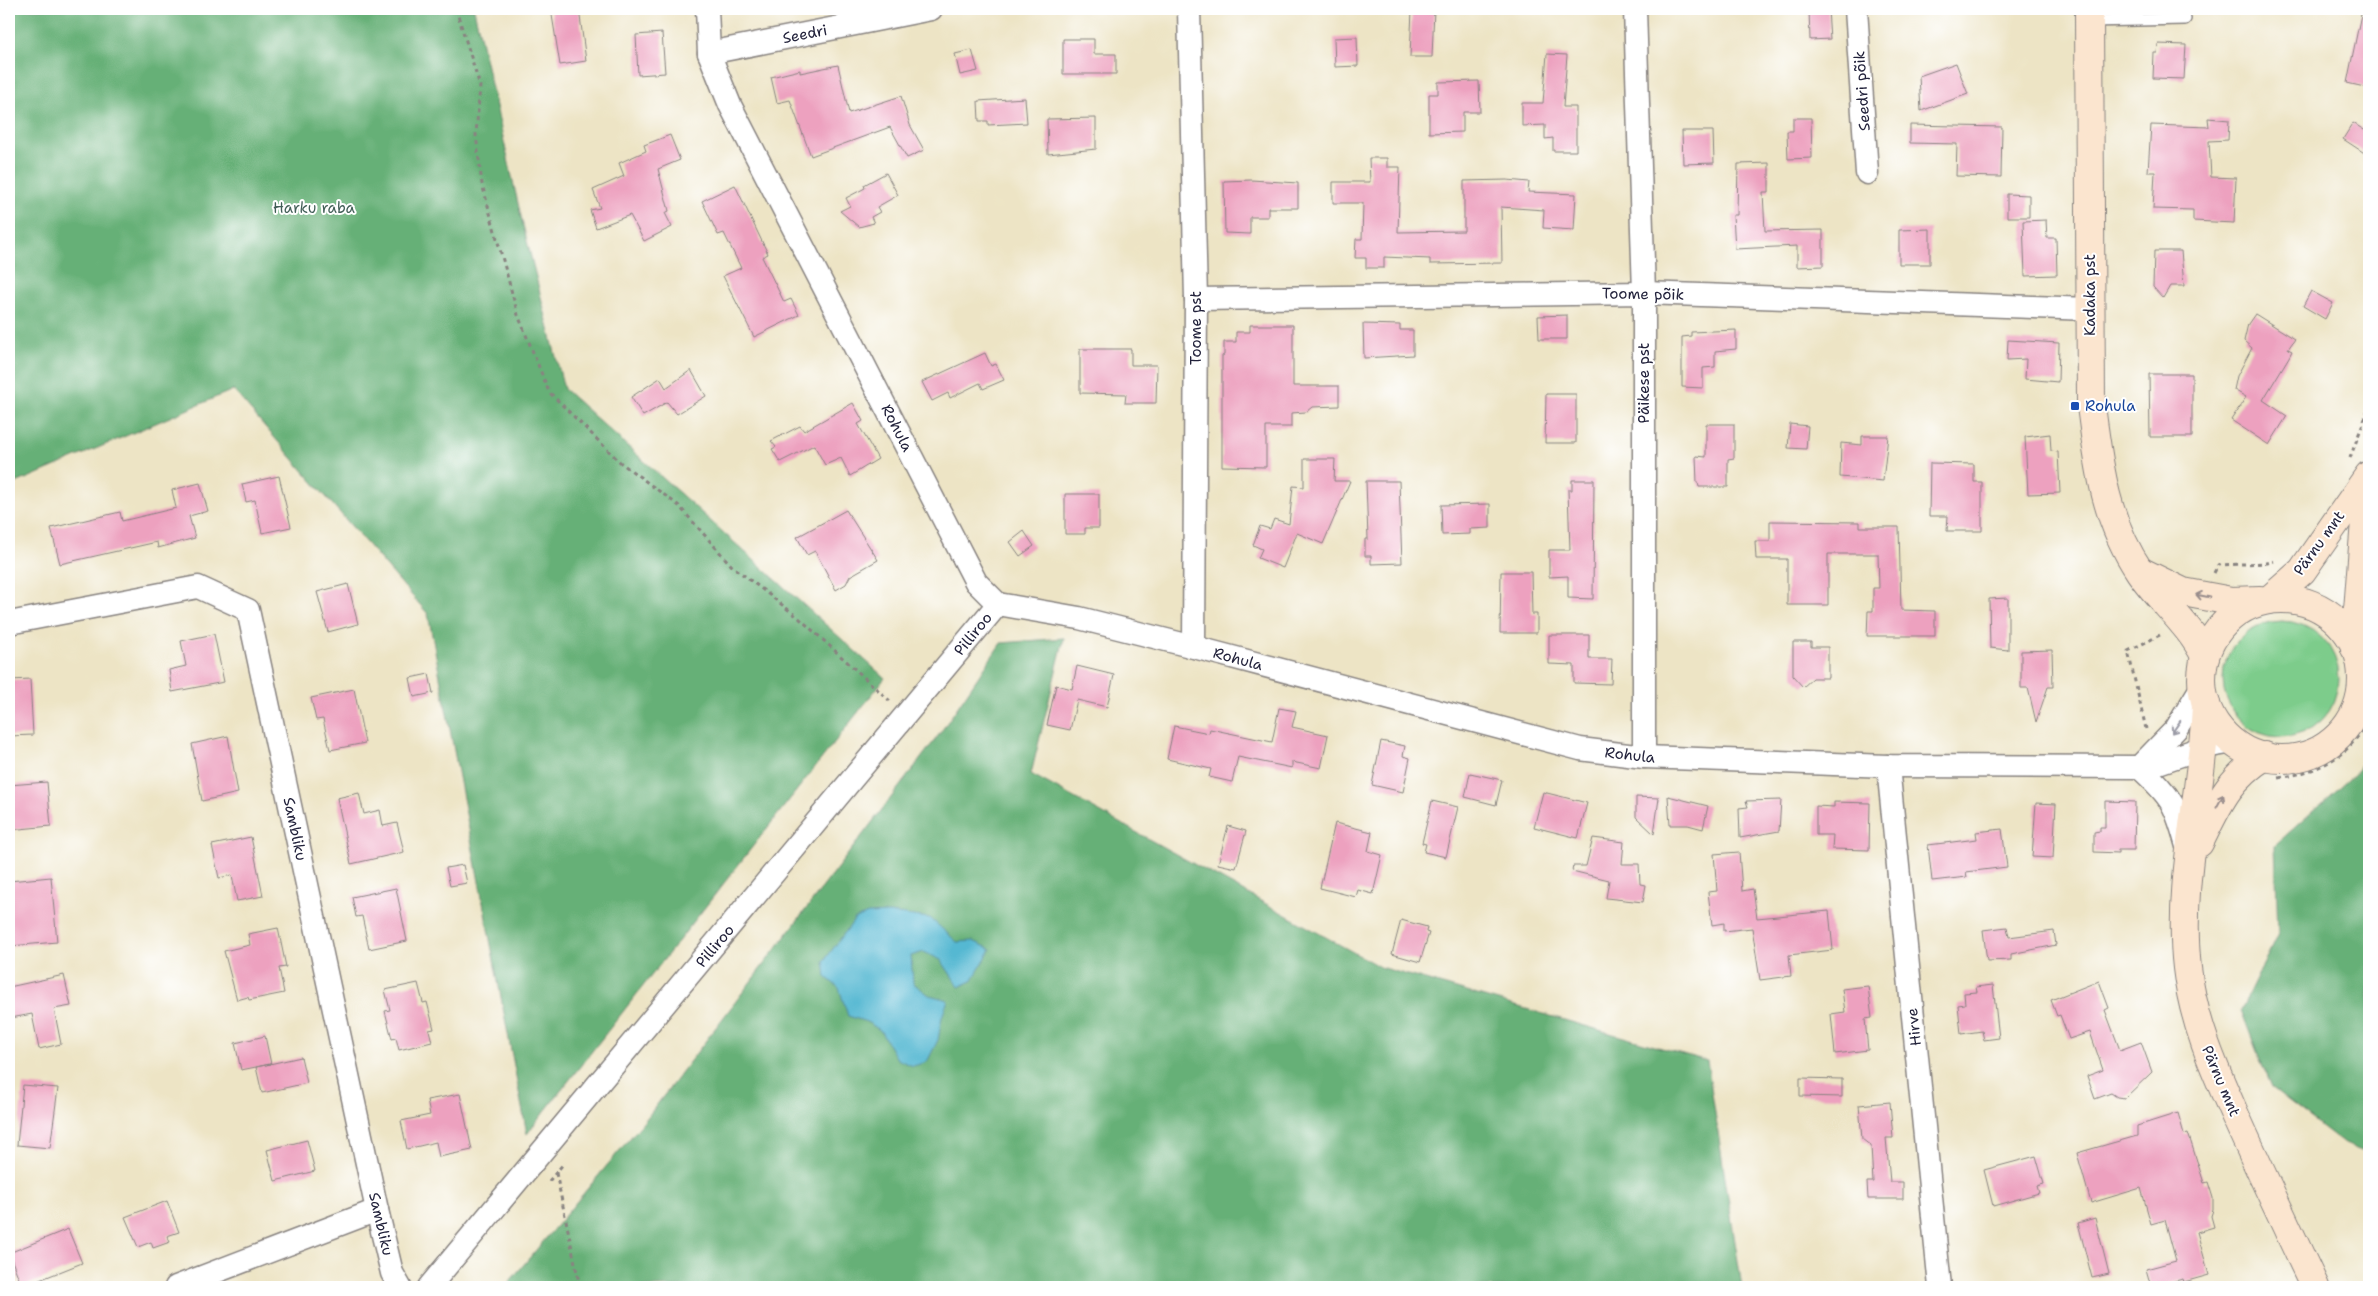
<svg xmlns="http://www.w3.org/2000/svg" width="2378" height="1296" font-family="'Shantell Sans',sans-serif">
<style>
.green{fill:#7dcc8b;stroke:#507763}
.forest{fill:#66b077;stroke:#446959}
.water{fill:#54b8d2;stroke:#3b6d86}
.building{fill:#eda1bf}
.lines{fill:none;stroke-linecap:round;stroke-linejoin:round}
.lane-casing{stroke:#888380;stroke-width:14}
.street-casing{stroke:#888380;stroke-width:25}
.secondary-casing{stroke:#888380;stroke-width:30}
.path{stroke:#888380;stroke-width:3;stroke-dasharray:4 4;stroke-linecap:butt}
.lane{stroke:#fff;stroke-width:11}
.street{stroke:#fff;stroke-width:22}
.secondary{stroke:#fbe5cf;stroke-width:28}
.oneway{stroke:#998d8c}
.oneway2{stroke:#9c9ca7}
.transit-dot{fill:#1a4fb4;stroke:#fff;stroke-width:2}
.labels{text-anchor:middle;stroke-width:4;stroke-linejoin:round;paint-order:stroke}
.street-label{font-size:15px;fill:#22223b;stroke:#fff}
.park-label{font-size:15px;fill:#425e57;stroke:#fff}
.transit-label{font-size:15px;fill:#164399;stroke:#fff;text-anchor:start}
</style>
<rect width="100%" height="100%" fill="#fff"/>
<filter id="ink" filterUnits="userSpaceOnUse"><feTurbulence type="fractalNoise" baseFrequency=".02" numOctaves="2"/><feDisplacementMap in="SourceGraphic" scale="10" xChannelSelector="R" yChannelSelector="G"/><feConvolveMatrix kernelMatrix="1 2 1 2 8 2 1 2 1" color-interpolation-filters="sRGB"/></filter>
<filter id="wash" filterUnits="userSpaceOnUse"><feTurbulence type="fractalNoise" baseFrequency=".0096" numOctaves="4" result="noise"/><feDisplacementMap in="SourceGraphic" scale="20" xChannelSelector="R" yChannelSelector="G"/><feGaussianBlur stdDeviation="1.12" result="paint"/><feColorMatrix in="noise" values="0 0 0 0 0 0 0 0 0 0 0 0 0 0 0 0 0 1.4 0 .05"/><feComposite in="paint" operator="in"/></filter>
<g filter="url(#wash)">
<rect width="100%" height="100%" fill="#ede4c5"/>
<circle class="green" cx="2281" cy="679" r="58"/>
<g class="forest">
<path d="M9,9h465l48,212 42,168 321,289 -358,456 -99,-520 -195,-224 -224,96z"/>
<path d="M1064,638l-33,136 349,193 327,94 35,226h-1237l141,-168 292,-383 63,-93z"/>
<path d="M2369,745v409l-25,-10 -73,-56 -30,-78 37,-76 -3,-89 82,-73z"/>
</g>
<path class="water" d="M889,913l41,5 27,24 16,-1 18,8 -19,32 -13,6 -18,-27 -17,-8 -13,4 2,27 16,12 19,5 -6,17 -4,23 -11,22 -14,4 -16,-7 -17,-29 -13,-8 -19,-6 -9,-28 -13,-11 -2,-16 31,-42 13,-5z"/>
<g id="blocks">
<g class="building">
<path d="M551,9h28l7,52 -26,4z"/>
<path d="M1412,9h22l-2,48h-22z"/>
<path d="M1809,9h19l2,30 -20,1z"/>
<path d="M2361,14l8,1v73l-22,-5z"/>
<path d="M662,33l3,40 -27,2 -2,-40z"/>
<path d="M1357,37l1,29 -23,1 -1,-29z"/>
<path d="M1063,39h31v15h22v20h-53z"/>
<path d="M2158,44l28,1 -2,34 -31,-1 1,-25h3z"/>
<path d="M972,50l6,21 -18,4 -5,-21z"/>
<path d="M1547,54l20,1 -4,52h13v44h-23v-13l-8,1v-14l-23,1v-23h21z"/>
<path d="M1956,63l12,31 -47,17 -2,-35z"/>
<path d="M838,65l11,48 52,-17 9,29 14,25 -17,8 -17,-31 -79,29 -21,-56 -13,3 -6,-26 29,-7v3z"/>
<path d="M1479,81l1,31h-17v20l-34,1v-39h9v-12z"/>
<path d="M1025,98l2,25 -39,2v-4h-9l-1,-20z"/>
<path d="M1096,118v31l-48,5 -1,-35z"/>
<path d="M1793,118h18l1,40 -24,1 -1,-28h6z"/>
<path d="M2208,118l21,2 -1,20 -19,1 2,36 25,1 -2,45 -41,-2v-11l-40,-1 2,-37h-7l3,-47 58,2z"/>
<path d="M2353,123l16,10v23l-26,-17z"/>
<path d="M1910,125l92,2 -1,50 -45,-1 1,-32 -47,-1z"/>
<path d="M1682,131h31l1,32 -31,1z"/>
<path d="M670,135l10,25 -22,9 11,42 -4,2 7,14 -28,14 -14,-26 -34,13 -6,-18 10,-2 -7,-18 31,-14 -5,-13 27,-12 -2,-6z"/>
<path d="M1369,158h18v9h13l-2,65 66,-1v-50l43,-1 22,2 -1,10 48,2 -2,36 -31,-2 1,-18 -43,-3 1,56 -72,1v-5l-46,-2v11h-18v-10h-11l1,-19h6l1,-36h-30v-21h37z"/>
<path d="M1769,163v29h-6l2,39 58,-1v36l-26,1v-21l-62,3 -2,-34h4l1,-51z"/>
<path d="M886,173l12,22 -21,12 3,5 -9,5 3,6 -15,4 -19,-16 10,-5 -4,-8 19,-10 -1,-3z"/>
<path d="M1251,180l47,3v25h-30v9h-18v17l-25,-1 -1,-52z"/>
<path d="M735,185l33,69 -6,3 22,45 7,-3 8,16 -45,22 -31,-61 18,-8 -17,-35 -6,2 -16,-34z"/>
<path d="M2007,194l22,1v22h-22z"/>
<path d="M2046,220l1,18h9l1,37 -32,1 -2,-55z"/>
<path d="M1930,229v35h-31v-34z"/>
<path d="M2154,251h27l3,35h-14l-7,12 -10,-11z"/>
<path d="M2311,291l22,12 -8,16 -22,-13z"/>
<path d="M2255,314l40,25 -7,10 4,2 -3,6 -26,43 24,16 -18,29 -38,-25 15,-23 -12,-7 3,-14 15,-28 -8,-7 4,-17z"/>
<path d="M1567,315v24h-28l-1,-23z"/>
<path d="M1363,324l37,1v5h13v25l-49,3z"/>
<path d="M1250,325h43v61h46v20l-27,1 -6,5 -15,1v14h-25v40l-44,-1v-110l2,-1v-13h12v-10h14z"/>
<path d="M1736,330v19l-21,2v16l-12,1v20l-21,-1v-50l9,-1v-4z"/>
<path d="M2008,340l51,3 -1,39 -33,-3 1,-20 -19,1z"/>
<path d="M1080,349h51v16h26l-1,38h-31l1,-9 -46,-1z"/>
<path d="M985,353l6,13 5,-2 8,16 -21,9 -3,-6 -30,15 -2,-5 -16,8 -10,-19z"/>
<path d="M691,370l15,26 -29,18 -10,-12 -24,14 -12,-19 29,-19 6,10z"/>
<path d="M2149,374h43v63h-42z"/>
<path d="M1546,394h30v49h-31z"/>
<path d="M853,403l10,18 -5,3 20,35 -28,17 -9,-18 -16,7 -11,-20 -34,17 -8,-13 4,-2 -5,-6 29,-15 4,5z"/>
<path d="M1706,424h28v34l-6,1v28h-29l-1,-4h-1l-1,-27 10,1z"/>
<path d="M1790,424l18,2 -2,23 -18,-1z"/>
<path d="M2050,434l1,17 7,1 2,41 -32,1 -3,-57z"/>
<path d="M1862,436h26l-5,45 -43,-4 1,-34 21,2z"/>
<path d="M1304,459h31l-1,22h16l-27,63 -26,-11 -14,35 -25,-10 4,-9 -9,-4 7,-19 10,3 4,-10 15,5 4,-38 11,1z"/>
<path d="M1930,463l44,1v18h8v49h-35l1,-15h-19z"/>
<path d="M279,476l12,51 -29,6 -7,-33 -9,2 -4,-18z"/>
<path d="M1572,480h22l-1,119 -25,-1v-22l-19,1v-27h21l-2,-60h4z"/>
<path d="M1366,481h33l3,82 -31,1v-8h-6v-17h3z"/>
<path d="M200,483l8,28 -19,5 6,22 -37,10 -1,-6 -97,22 -9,-36 69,-16 2,9 54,-13 -4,-18z"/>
<path d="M1065,494h34v34h-14v6h-20z"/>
<path d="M1490,504v24l-20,1v5l-28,1 -1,-30z"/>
<path d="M846,510l32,50 -28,16 -4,8 -10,6 -21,-39 -8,4 -10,-18z"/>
<path d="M1770,521l90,1v5h39l2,83 34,1v25h-68l1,-25h5v-23h6l-1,-34h-50v51h-41v-46h-31l-1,-18h15z"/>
<path d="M1024,531l10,15 -14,10 -10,-14z"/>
<path d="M1501,572h30l1,42h5v19h-37z"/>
<path d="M348,584l10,40 -30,8 -11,-40z"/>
<path d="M2008,598v52l-18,-2 -1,-49z"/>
<path d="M214,634l10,48 -52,10 -3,-22 17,-4 -5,-25z"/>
<path d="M1549,635h40v24h23l-1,25 -37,-1v-18l-25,-1z"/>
<path d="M1793,642h18v5h17v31h-15l-10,9 -10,-11z"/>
<path d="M2052,650l1,37h-5l-12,35 -8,-34h-7v-37z"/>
<path d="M1077,666l37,9 -7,32 -30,-7 -7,30 -23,-5 9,-40 16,4z"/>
<path d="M429,674l4,19 -19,4 -4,-19z"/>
<path d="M30,679l3,56 -24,1v-52l1,-4z"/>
<path d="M354,689l11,54 -35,7 -7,-31 -7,1 -5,-22z"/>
<path d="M1279,708l17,3 -4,16 36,8 -7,33 -29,-6v6l-54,-11 -6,25 -23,-5 2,-8 -44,-10 7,-33 35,7 1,-4 62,13z"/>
<path d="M228,736l10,57 -36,8 -10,-57z"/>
<path d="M1381,741l24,5 -2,10 7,2 -7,34 -31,-7z"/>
<path d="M1470,773l32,7 -6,25 -31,-8z"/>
<path d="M47,782l4,44 -42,4v-45z"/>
<path d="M1543,792l44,11 -9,35 -44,-11z"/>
<path d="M359,793l5,21 16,-4 3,16 14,-3 7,29 -53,12 -14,-66z"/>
<path d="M1668,796l40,10 -5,23 -15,-4h-18z"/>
<path d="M1636,797l23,1 -5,36 -18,-17z"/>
<path d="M1781,800l-2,31 -39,7 -1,-30 9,-1 -2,-6z"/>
<path d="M1432,801l26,6 -12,50 -22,-5 2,-8 -4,-1z"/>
<path d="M2105,801l30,1 -1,48h-16v3l-24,-1v-20l6,-1v-4h5z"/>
<path d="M1834,802l36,1 -1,47 -37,-1 1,-14h-17v-29l18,1z"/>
<path d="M2036,803l20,1 -3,54 -21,-1z"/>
<path d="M1335,823l37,9 -4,19 14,4 -9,39 -15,-4 -2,7 -36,-9z"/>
<path d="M1228,826l18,5 -10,37 -18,-4z"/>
<path d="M2002,829l5,38 -41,5 1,5 -35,4 -4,-36 49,-6 -1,-7z"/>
<path d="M251,837l12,59 -26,5 -5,-26 -13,3 -7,-33z"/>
<path d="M1593,838l31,4 -2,22h17l1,20 6,1 -3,17 -37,-4 3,-18 -37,-9 1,-5h13z"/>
<path d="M1739,852l3,39 11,-2 4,29 72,-7 4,39 -44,5 2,21 -31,4 -8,-52 -28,3v-8l-12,2 -4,-33 9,-1 -3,-37z"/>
<path d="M463,865l4,18 -17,3 -4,-18z"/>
<path d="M51,877l6,65 -47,4 -1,-65z"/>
<path d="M396,888l11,53 -38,8 -7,-33 -6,1 -4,-20z"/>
<path d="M1401,920l26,7 -1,5 3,1 -9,29 -28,-8z"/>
<path d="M2007,927l2,10 45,-6 2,14 -45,9v6l-24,1 -4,-31z"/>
<path d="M278,928l8,39 -7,1 5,25 -35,7 -1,-3 -11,3 -13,-49 26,-6 -2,-11z"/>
<path d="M64,975l7,31 -17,3 7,35 -22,5 -7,-35 -21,4 -2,-31z"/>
<path d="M2099,981l10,27 -4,2 15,40 21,-8 11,30 -27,26 -8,-1 -6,-4 -16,6 -8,-23 16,-6 -13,-38 -21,7 -9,-24 -3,1 -6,-16z"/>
<path d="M418,983l5,20 4,-1 7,27 -5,1 3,12 -33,8 -3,-12 -4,1 -7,-28 5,-1 -5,-20z"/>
<path d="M1993,985l6,53 -15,2 -2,-9 -21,3 -3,-29 7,-1 -1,-11 13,-1 -1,-5z"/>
<path d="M1868,986l4,32 -7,1 3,31 -33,4 -4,-40 14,-2 -3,-23z"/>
<path d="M265,1036l6,28 -30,6 -6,-27z"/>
<path d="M301,1057l6,26 -45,10 -6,-26z"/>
<path d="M1800,1078l42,1v18l-42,-1z"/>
<path d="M23,1085l35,3 -8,60 -33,-3z"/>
<path d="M460,1094l12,56 -33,7 -3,-15 -29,7 -6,-28 29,-6 -3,-15z"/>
<path d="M1890,1102l3,36h-7l4,44h13v17h-35l-1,-17h6l-2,-36 -9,-7 -3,-34z"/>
<path d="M2178,1113l6,21 4,-1 16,50 4,-1 5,16v12l-2,6 3,11 -17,5 12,43 -25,7 -1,-3 -32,8 -5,-18 30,-8 -11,-41 -14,4 -10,-36 -50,15 -14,-50 60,-17v-10z"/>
<path d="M307,1140l8,31 -40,10 -8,-31z"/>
<path d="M2036,1156l8,28 -7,2 2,7 -46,13 -9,-36z"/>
<path d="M167,1201l12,31 -12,4 3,6 -17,6 -2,-6 -13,5 -13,-30z"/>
<path d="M2095,1218l14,56 -17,4 -14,-55z"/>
<path d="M68,1229l14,34 -60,24 -13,-34z"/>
</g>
</g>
</g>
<g filter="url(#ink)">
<use href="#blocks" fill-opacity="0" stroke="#888380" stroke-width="1"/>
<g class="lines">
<g class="lane-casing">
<path id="lane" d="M2089,21l96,-2"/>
</g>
<g class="street-casing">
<g id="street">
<path d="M707,9l2,44 21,52 246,477 22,22 81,14 115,29 386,102 64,8 244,9 251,1 19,-4 46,-16 30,-5"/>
<path d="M1189,9l7,290 -2,348"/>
<path d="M1635,9l9,284v464"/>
<path d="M1856,9l11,164"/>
<path d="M709,53l222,-44"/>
<path d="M1196,299l448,-6 446,16"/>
<path d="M9,623l189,-36 50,23 129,600 15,63 8,14"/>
<path d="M2141,765l35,-36 26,-43"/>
<path d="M1888,766l52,521"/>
<path d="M2139,767c34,31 37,38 49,83"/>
<path d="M176,1287l201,-77"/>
<path d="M429,1287l569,-683"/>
</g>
</g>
<g class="secondary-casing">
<g id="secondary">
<path d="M2089,9l2,397c8,61 14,114 49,166 20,29 50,53 65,84"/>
<path d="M2144,573l39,19 48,9 29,-1"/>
<circle cx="2282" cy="679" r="80"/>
<path d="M2269,600l33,-29 67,-96"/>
<path d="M2355,648l12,-152 -2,-14"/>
<path d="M2206,704c-3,87 -29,178 -19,264 6,53 27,100 48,147 26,58 53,115 80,172"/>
<path d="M2199,843c18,-36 29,-65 66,-87"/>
</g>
</g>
<g class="path">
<path d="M456,9l24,77 -4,49 6,49 36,131 31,77 72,71 57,42 54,61 67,52 91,83"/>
<path d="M2350,458l19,-51"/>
<path d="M2214,573l4,-8 49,-2 7,-2"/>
<path d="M2146,729l-18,-78 32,-16"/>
<path d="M2279,778c42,-7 72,-22 90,-61"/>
<path d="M556,1173l24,114"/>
<path d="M549,1181l15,-18"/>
</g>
<use href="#lane" class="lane"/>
<use href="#street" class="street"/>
<use href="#secondary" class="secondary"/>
</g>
<defs><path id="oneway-shaft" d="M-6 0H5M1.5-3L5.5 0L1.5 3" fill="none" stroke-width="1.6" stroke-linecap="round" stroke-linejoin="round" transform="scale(1.25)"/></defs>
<g class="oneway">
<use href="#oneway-shaft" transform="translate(2203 596) rotate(-169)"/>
<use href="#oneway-shaft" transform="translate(2220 801) rotate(-62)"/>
</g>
<use class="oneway2" href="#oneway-shaft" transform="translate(2176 727) rotate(125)"/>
</g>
<rect class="transit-dot" x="2070" y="401" width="10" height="10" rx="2.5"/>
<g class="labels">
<g class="street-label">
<text transform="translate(805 34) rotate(-11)" y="5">Seedri</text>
<text transform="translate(1862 91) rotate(-94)" y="5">Seedri põik</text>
<text transform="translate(1643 294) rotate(1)" y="5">Toome põik</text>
<text transform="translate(2090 295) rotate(-90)" y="5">Kadaka pst</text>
<text transform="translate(1196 328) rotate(-90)" y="5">Toome pst</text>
<text transform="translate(1644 383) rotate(-90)" y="5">Päikese pst</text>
<text transform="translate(897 428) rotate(63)" y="5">Rohula</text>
<text transform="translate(2319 543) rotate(-54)" y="5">Pärnu mnt</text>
<text transform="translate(973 634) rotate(-51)" y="5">Pilliroo</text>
<text transform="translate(1238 659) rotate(15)" y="5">Rohula</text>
<text transform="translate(1630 755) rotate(6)" y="5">Rohula</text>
<text transform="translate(295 829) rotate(78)" y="5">Sambliku</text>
<text transform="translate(715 946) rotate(-50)" y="5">Pilliroo</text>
<text transform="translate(1914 1027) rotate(-96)" y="5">Hirve</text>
<text transform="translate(2221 1081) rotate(67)" y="5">Pärnu mnt</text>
<text transform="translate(381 1224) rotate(77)" y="5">Sambliku</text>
</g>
<g class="park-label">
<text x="314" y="213">Harku raba</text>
</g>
<g class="transit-label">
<text x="2085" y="411">Rohula</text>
</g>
</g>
<rect width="2378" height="1296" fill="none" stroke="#fff" stroke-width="30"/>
</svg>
